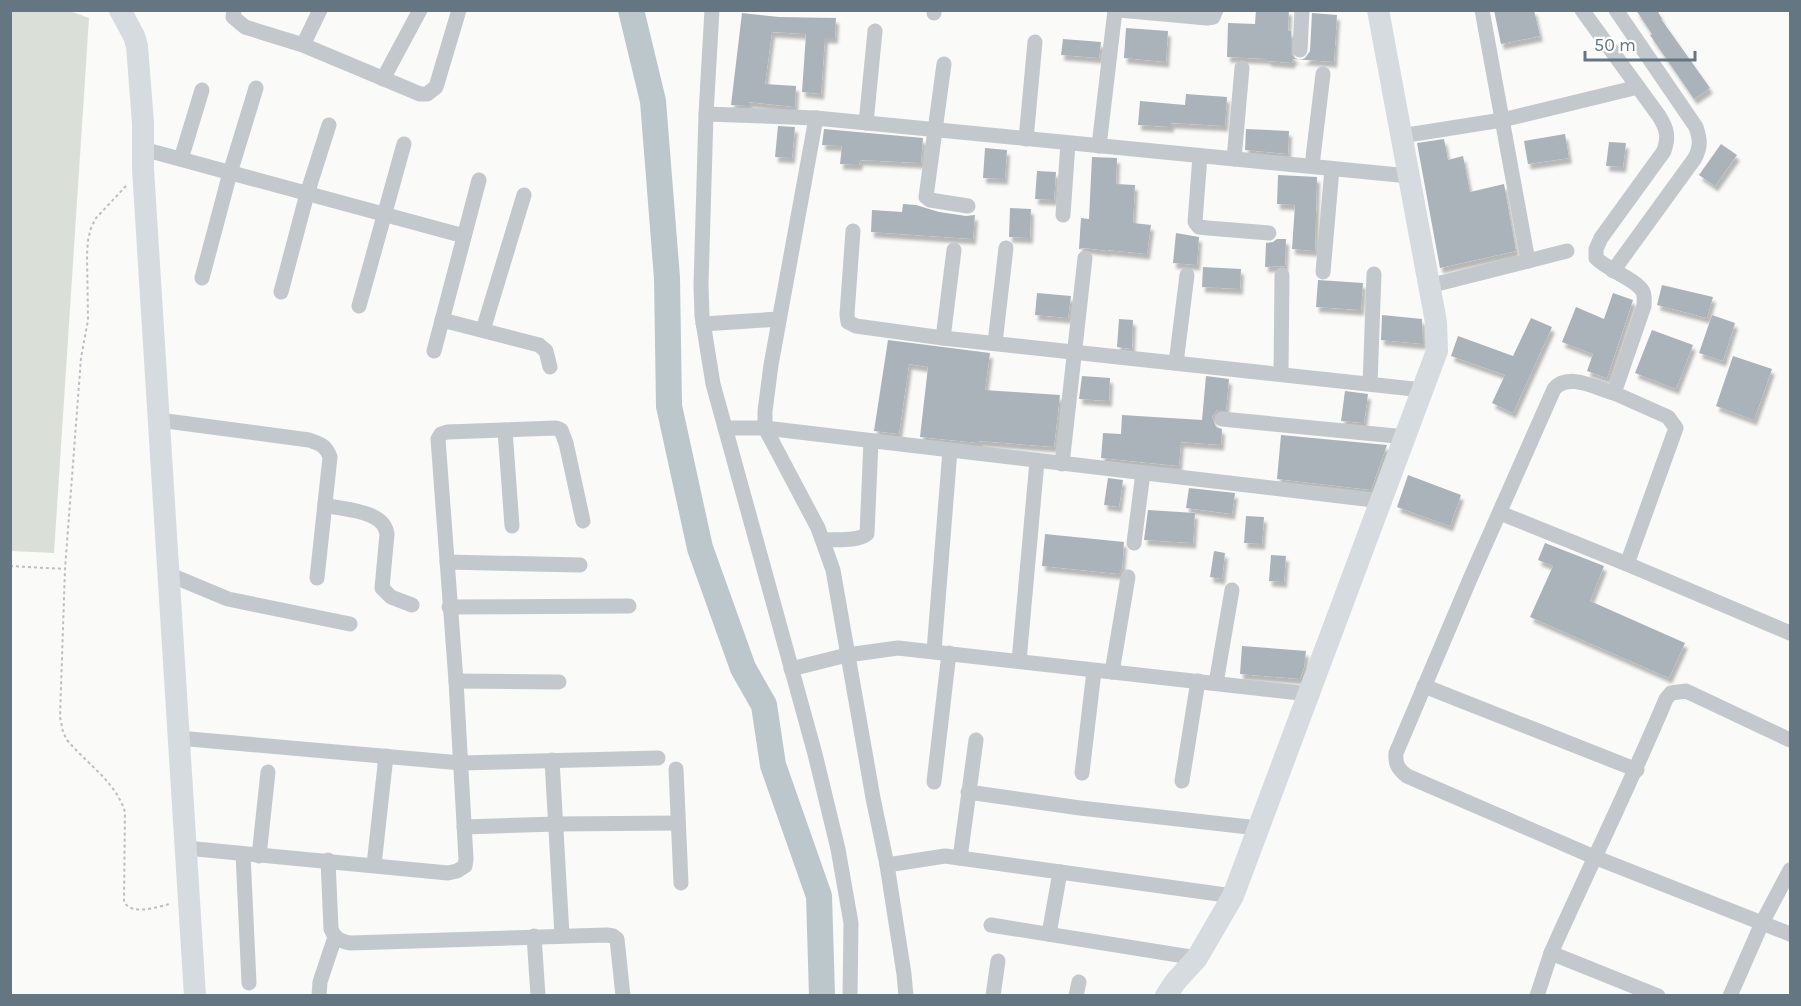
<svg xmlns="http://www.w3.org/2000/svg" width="1801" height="1006" font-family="Karla,sans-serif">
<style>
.green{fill:#dadfd7}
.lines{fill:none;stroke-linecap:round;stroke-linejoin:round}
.river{stroke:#bbc7cb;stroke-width:26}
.building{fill:#aab3b9;filter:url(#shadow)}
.path{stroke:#bbbfc2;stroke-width:2;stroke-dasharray:3 3;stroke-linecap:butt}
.street{stroke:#c3c8cc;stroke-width:15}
.secondary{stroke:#d6dbdf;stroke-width:22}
</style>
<defs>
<filter id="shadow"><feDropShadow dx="3" dy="5.5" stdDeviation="1.5" flood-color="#0004"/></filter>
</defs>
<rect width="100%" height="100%" fill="#fafaf8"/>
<path class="green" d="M10,11h60l19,7 -35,535 -43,-2z"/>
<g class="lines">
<path class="river" d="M631,10l22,91 14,177 2,128 31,142 43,120 21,37 9,60 46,131 3,100"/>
</g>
<g class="building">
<path d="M1256,10h33l-1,21h3v23l4,4 5,2 5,-2 5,-7 2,-38 25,2 -3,47 -41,-3 -1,4 -24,-2v-2l-41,-2 1,-34 27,1z"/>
<path d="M1494,10h40l6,26 -39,8z"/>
<path d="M1636,10h21l5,9h-1l49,69 -16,11 -44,-64 2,-1z"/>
<path d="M742,13l37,4 57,1 -1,20h-10l-4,56 -19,-2 4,-58 -34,-2 -7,52 31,2 -1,21 -46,-5v4l-18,-1z"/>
<path d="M1126,28l42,3 -2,31 -42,-4z"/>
<path d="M1063,39l38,3 -2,16 -38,-3z"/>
<path d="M1186,94l41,3 -2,29 -54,-3v4l-33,-2 2,-24 45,4z"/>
<path d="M778,126l17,1 -3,31 -17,-1z"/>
<path d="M824,129l99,9 -2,25 -61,-3 -1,5 -19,-1 2,-18 -20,-1z"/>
<path d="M1246,129l43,2 -1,23 -43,-4z"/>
<path d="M1565,134l4,24 -41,6 -4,-23z"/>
<path d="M1444,139l4,21 15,-4 7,36 34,-8 12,67 -76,17 -23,-125z"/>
<path d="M1609,142l17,1 -3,24 -17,-1z"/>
<path d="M1721,144l16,11 -22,31 -16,-11z"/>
<path d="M985,148l22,2 -2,29 -22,-1z"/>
<path d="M1092,157l25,1 -1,26 19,1 -2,38 18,2 -4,29 -39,-4v1l-23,-3 -6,1 2,-31 8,1z"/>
<path d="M1037,171l19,1 -2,28 -19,-1z"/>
<path d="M1278,175l39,2 -2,74 -23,-2 3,-44 -18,-1z"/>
<path d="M903,204l13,1 23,7 27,4 9,-1 -2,24 -102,-7 1,-22 30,2z"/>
<path d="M1010,208l21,1 -1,29 -21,-1z"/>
<path d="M1176,233l23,4 -2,28 -24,-2z"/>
<path d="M1277,239h9l-1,27 -20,1 1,-24 7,-1z"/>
<path d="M1203,267l38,2 -1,20 -38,-2z"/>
<path d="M1318,280l45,3 -2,27 -45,-3z"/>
<path d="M1662,285l51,12 -6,21 -50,-13z"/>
<path d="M1037,293l34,3 -3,22 -33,-3z"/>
<path d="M1613,293l20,7 -26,78 -20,-7 6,-17 -31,-12 14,-35 28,12z"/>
<path d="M1382,315l40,4 1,25 -42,-4z"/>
<path d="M1712,315l23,8 -12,38 -24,-8z"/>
<path d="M1531,318l21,9 -39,86 -21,-10 13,-28 -54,-19 7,-20 55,20z"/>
<path d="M1119,319l14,1 -1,29 -15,-2z"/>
<path d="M1652,330l41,15 -17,44 -41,-16z"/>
<path d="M888,340l102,13 -5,37 75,5 -6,52 -75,-6v2l-59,-6 8,-70 -19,-3 -10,70 -25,-3z"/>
<path d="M1733,356l39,13 -18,51 -38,-14z"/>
<path d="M1082,376l28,2 -1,23 -30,-2z"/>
<path d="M1206,376l23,3 -3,31h-9l-5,7 4,10 6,2 -1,16 -40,-3 -2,24 -78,-8 2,-25 18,1 1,-19 80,5z"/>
<path d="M1345,391l23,3 -4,29 -23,-2z"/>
<path d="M1281,435l106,10 -16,45 -94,-11z"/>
<path d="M1408,475l53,20 -11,31 -53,-19z"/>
<path d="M1108,478l15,2 -4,27 -15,-2z"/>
<path d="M1189,488l46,5 -3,21 -46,-6z"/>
<path d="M1148,510l47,3 -2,30 -49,-3z"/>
<path d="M1246,516l18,1 -2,27 -18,-1z"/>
<path d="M1045,534l79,8 -2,27 -3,5 -77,-8z"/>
<path d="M1545,543l59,23 -14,35 95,42 -16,35 -139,-61 23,-51 -15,-6z"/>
<path d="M1214,551l11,2 -3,26 -12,-2z"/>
<path d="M1271,555l15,1 -2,26 -15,-1z"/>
<path d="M1242,646l64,5 -2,16 -4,12 -60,-5z"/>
</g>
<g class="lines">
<g class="path">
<path d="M126,186l-30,32 -5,10 -3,12 -1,15 1,65 -7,38 -16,211 -5,148 3,15 4,8c20,24 49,42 58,72l-1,90c9,14 32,5 46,2"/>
<path d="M10,566l55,3"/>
</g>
<g class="street">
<path d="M234,10l-1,7 12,10 58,18 117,49h7l9,-7 23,-77"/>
<path d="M712,10l-6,104 -5,171 1,31 11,68 102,370 23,95 13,74 -1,73"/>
<path d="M1119,10l88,8 6,-1 3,-7"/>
<path d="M1482,10l46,251"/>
<path d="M1582,10l77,106c8,13 10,20 5,35l-63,87 -5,11v9c11,12 42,22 47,34 2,4 1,10 1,14l-30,87 54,24 8,11 -49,136"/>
<path d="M934,13v-3"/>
<path d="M303,45l17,-35"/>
<path d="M1300,50l2,-40"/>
<path d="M944,64l-18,133 4,3 38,6"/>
<path d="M383,79l37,-69"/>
<path d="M706,114l110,4 593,58"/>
<path d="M816,118l-45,247 -6,46v17l53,100 15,42 40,228 14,67 17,109 2,22"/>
<path d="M866,123l9,-92"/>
<path d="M1401,136l101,-16 136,-33"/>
<path d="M1026,139l9,-97"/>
<path d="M1099,146l16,-136"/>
<path d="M143,149l321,87"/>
<path d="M1200,156l-5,66 4,5 9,1 61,5"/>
<path d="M181,159l21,-69"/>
<path d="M1234,159l8,-91"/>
<path d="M1312,166l11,-92"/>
<path d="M1063,215l5,-72"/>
<path d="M853,231l-6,83 1,8 8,4 87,12 480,52"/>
<path d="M1613,271l82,-113c6,-12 5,-19 1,-31l-80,-117"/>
<path d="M1323,272l9,-103"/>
<path d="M202,278l28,-105 26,-85"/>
<path d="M1429,286l138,-35"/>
<path d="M281,292l26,-98 22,-69"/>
<path d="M359,306l45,-162"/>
<path d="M442,320l97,25 7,6 4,16"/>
<path d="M703,324l76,-5"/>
<path d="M483,330l41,-135"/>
<path d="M943,338l11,-88"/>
<path d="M995,343l11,-95"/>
<path d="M434,351l45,-171"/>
<path d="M1176,363l11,-88"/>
<path d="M1281,374l1,-99"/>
<path d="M1370,384l4,-110"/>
<path d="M1614,393c-18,-5 -46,-21 -60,-4l-84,190 -74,174c-1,11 2,16 11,23l187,81 168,66 -32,73"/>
<path d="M1222,419l184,18"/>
<path d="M159,420l150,20c12,4 17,6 21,17l-13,121"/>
<path d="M725,428h40l617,73"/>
<path d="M505,430l7,96"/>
<path d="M1062,464l23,-206"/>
<path d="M325,505c19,5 59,5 62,29l-5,54 9,9 21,8"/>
<path d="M1500,513l127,51 163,69"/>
<path d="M823,540c12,-1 34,2 44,-6l4,-93"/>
<path d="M1134,543l9,-70"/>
<path d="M447,562l133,3"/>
<path d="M168,574l60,25 122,25"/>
<path d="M449,607l180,-1"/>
<path d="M934,651l16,-201"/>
<path d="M1019,661l18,-200"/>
<path d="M791,669l56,-14 51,-7 411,46"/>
<path d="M1112,672l16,-95"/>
<path d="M456,681l103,1"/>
<path d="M1216,683l16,-93"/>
<path d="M1424,686l213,84"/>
<path d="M178,738l283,25 197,-5"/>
<path d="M552,760l10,175"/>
<path d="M676,769l5,114"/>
<path d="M1082,773l12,-102"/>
<path d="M1182,781l16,-100"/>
<path d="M934,782l15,-129"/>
<path d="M968,792l112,16 178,20"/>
<path d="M464,827l92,-3 122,-1"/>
<path d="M186,848l262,25 9,-2 8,-5 1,-7 -10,-178 -18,-242 3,-5 6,-2 109,-4 5,2 5,13 17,78"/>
<path d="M243,854l6,129"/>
<path d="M259,856l9,-84"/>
<path d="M960,858l16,-118"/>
<path d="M328,860l3,69c4,10 9,12 19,14l257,-8 6,1 4,3 6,57"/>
<path d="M374,865l12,-109"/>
<path d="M887,865l58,-9 288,40"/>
<path d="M1790,870l-28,53 28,11"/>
<path d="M991,925l206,33"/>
<path d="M1049,934l11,-62"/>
<path d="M534,936l4,60"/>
<path d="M319,996l1,-14 15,-45"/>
<path d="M993,996l5,-35"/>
<path d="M1076,996l3,-14"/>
<path d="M1537,996l14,-43"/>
<path d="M1658,996l-107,-43c38,-85 79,-168 115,-254l5,-6 15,-2 104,49"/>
</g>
<g class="secondary">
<path d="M120,10l14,26 3,10 6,77v46l52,827"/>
<path d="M1166,996l9,-14 22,-24 36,-62 204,-545 -1,-29 -58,-312"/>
</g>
</g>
<rect width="1801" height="1006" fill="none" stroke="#657683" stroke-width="24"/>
<path d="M1585 51v9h110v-9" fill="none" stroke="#657683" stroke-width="3"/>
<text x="1594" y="51" font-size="18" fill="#657683" stroke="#ffffff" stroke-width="4.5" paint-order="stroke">50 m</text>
</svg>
